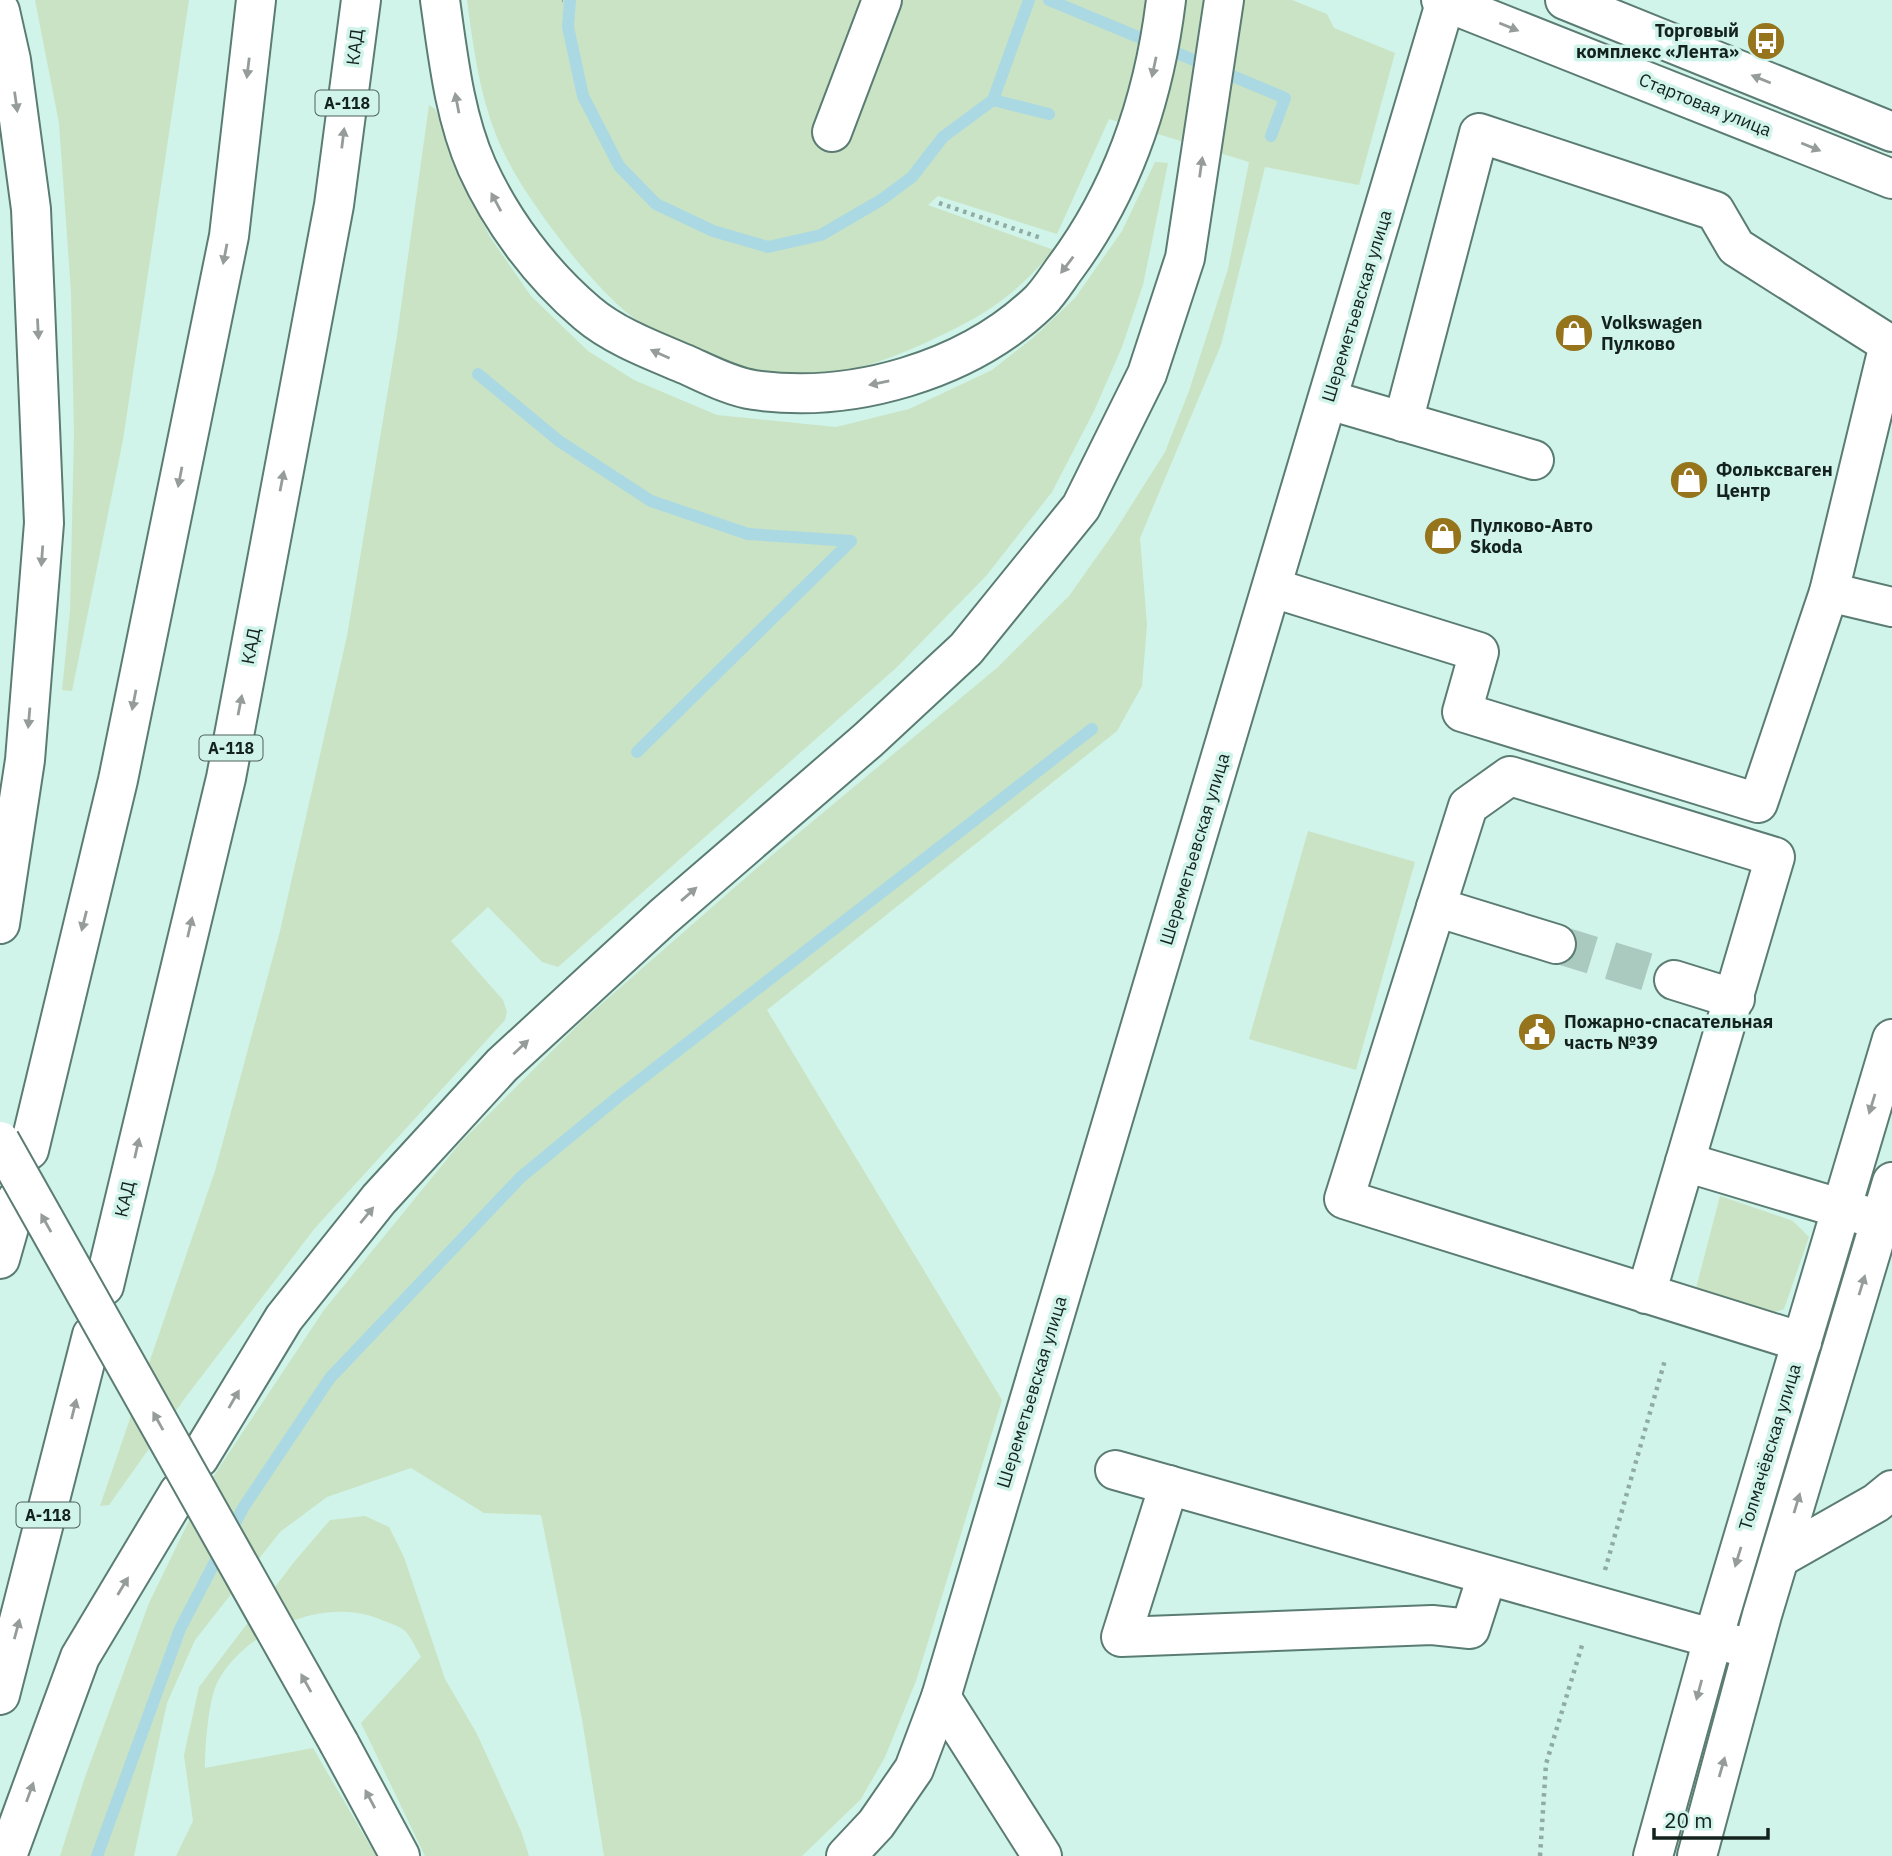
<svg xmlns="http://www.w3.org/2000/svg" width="1892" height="1856" font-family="'IBM Plex Sans',sans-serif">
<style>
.green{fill:#cae3c4}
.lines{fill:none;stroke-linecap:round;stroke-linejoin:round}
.stream{stroke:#abd9e3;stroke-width:12}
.minor-tunnel{stroke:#aacac0;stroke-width:38;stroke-dasharray:38 19;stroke-linecap:butt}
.minor-casing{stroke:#5b7c73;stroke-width:42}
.major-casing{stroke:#5b7c73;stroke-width:42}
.highway-casing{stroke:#5b7c73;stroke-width:42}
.path{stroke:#8faba3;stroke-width:4.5;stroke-dasharray:3.5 5;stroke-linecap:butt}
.minor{stroke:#fff;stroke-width:38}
.major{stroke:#fff;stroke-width:38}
.highway{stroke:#fff;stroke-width:38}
.highway-bridge-casing{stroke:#5b7c73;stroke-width:42;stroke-linecap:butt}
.highway-bridge{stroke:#fff;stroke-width:38}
.oneway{fill:#959c9a}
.labels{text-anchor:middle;stroke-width:7;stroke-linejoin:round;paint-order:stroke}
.shield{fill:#d0f4e9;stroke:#4c615b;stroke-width:2}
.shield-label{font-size:16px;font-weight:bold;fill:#14221e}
.poi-label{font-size:18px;font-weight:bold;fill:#14221e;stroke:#d0f4e9;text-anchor:start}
.street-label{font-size:18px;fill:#14221e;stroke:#d0f4e9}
</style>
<rect width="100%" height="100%" fill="#d0f4e9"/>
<g class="green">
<path d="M35,0h154l-66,440 -51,251 -10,-1 8,-79 4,-176 -3,-143 -12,-169z"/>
<path d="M467,0h825l35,14 7,14 61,25 -36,132 -94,-18 -44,178 -81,193 7,87 -5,61 -25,45 -350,279 235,390 -86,281 -31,76 -24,42 -59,57h-198l-22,-137 -41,-204 -57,-2 -73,-45 -84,29 -47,35 -85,108 -28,63 -33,153h-74l25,-79 64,-174 54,-111 121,-182 137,-168 122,-122 182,-159 233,-194 71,-71 46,-65 50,-79 24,-61 39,-122 21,-107 -140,-43 -52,115 -119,-38 -10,9 126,45c-42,48 -68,65 -127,92 -34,16 -83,34 -122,34 -59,1 -147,-31 -189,-73 -23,-22 -44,-47 -63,-73 -22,-30 -43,-60 -57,-95 -17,-43 -23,-90 -29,-135z"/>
<path d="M429,105l6,4 17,35 12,42 26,51 41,59 57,55 46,29 83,35 119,12 73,-18 83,-39 42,-33 41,-39 47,-67 33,-69 13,1 -25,122 -21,62 -28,64 -42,81 -66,84 -90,92 -338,299 -16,-5 -54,-55 -37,34 52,59 4,12 -2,8 -190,208 -130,170 -76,107 -9,1 115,-335 65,-240 67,-295 50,-300z"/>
<path d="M1308,831l107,31 -59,208 -107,-31z"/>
<path d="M1720,1196l73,25 16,16 -25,72 -15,5 -74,-22z"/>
<path d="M365,1516l24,11 15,30 41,122 32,55 44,97 8,25h-104l-64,-133 60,-66c-5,-8 -10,-21 -17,-27 -5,-4 -14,-7 -20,-9 -56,-27 -139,8 -167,62 -9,19 -12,64 -12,85l108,-20 63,108h-200l17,-35 -9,-66 15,-68 95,-125 36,-42z"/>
</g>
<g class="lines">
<g class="stream">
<path d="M570,0l-2,27 15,69 36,70 37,38 57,27 55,16 53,-12 60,-35 31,-23 31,-40 50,-37 36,-100"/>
<path d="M1049,0l236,98 -14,38"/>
<path d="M993,100l56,14"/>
<path d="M478,374l81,67 92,60 97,33 103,7 -214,211"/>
<path d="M97,1856l83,-227 63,-121 87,-130 191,-201 97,-80 474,-368"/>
</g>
<path class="minor-tunnel" d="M1556,944l118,36"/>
<g class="minor-casing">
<g id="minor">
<path d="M1441,0l451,179"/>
<path d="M1565,0l327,132"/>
<path d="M832,132l50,-132"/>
<path d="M1329,400l205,60"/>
<path d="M1273,588l206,64 -17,60 296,91 71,-211 60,-248 -153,-97 -21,-36 -236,-78 -76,289"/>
<path d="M1829,592l63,15"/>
<path d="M1436,907l120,37"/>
<path d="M1674,980l61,19"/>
<path d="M1685,1162l181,54"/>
<path d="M1646,1294l129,-437 -265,-81 -42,30 -124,393 458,143"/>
<path d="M1115,1470l621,175"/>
<path d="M1169,1485l-48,152 311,-12 38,4 17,-53"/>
<path d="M1781,1557l95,-54 16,-13"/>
<path d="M941,1697l101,159"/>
<path d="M846,1856l30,-32 38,-55 27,-72 505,-1697"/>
<path d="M1653,1856l60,-217 179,-600"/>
<path d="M1697,1856l65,-241 130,-433"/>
</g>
</g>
<g class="major-casing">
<path id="major" d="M440,0c8,56 14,115 37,167 25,55 64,107 110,146 28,24 67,38 100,52 20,9 45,22 67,25 97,14 214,-19 286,-89 9,-9 17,-22 25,-33 59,-79 89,-170 101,-268"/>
</g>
<g class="highway-casing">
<g id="highway">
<path d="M0,11l11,49 20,149 13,314 -19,237 -25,164"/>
<path d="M29,1150l89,-370 111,-544 27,-236"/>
<path d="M0,1259l17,-60"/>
<path d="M104,1286l122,-508 108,-573 27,-205"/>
<path d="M199,1458l85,-140 95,-119 123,-134 161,-148 205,-177 98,-91 115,-142 66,-133 38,-116 39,-258"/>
<path d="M0,1695l92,-360"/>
<path d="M339,1743l61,113"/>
<path d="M7,1856l73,-199 99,-165"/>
</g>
</g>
<g class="path">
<path d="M562,0h1"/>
<path d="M939,203l102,35"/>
<path d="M1605,1570l60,-210"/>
<path d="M1540,1856l6,-92 37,-122"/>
</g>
<use href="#minor" class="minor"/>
<use href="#major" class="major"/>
<use href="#highway" class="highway"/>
<g class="highway-bridge-casing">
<path id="highway-bridge" d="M0,1141l339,602"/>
</g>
<use href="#highway-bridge" class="highway-bridge"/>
</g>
<defs><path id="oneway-solid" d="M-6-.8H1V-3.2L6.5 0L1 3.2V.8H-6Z" transform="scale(1.75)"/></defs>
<g class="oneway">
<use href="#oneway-solid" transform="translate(1509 27) rotate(22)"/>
<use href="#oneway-solid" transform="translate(1154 67) rotate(102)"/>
<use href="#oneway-solid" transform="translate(248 68) rotate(97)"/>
<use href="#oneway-solid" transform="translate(1761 79) rotate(-158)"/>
<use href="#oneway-solid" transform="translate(16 102) rotate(82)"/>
<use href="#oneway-solid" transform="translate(457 103) rotate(-101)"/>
<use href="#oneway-solid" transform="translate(343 138) rotate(-83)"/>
<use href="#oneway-solid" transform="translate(1811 147) rotate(22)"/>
<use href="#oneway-solid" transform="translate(1201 167) rotate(-82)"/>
<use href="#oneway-solid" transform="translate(496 202) rotate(-118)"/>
<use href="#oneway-solid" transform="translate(225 254) rotate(101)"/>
<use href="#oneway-solid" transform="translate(1067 265) rotate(127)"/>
<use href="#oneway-solid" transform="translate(38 329) rotate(87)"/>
<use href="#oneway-solid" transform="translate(660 354) rotate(-156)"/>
<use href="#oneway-solid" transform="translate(879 383) rotate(168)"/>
<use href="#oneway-solid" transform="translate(180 477) rotate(101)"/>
<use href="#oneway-solid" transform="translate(282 481) rotate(-79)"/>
<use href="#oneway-solid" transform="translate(42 556) rotate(94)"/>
<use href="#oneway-solid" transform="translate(134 700) rotate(101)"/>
<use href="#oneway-solid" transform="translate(240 705) rotate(-79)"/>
<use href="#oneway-solid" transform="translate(29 718) rotate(95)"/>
<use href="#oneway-solid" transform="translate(689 894) rotate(-41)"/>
<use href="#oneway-solid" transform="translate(84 921) rotate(104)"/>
<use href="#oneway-solid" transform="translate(190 927) rotate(-77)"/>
<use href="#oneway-solid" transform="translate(521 1047) rotate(-43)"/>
<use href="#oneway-solid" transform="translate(1872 1104) rotate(107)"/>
<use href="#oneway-solid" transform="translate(137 1148) rotate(-77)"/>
<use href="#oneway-solid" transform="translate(367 1215) rotate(-51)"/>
<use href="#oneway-solid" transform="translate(46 1223) rotate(-119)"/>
<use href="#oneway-solid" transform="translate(1862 1285) rotate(-73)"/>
<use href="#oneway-solid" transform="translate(234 1399) rotate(-60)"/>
<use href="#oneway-solid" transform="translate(74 1409) rotate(-76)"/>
<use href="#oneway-solid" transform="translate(158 1421) rotate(-119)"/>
<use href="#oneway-solid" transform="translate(1797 1503) rotate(-73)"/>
<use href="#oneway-solid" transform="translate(1738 1557) rotate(107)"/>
<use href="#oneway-solid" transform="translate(123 1586) rotate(-59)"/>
<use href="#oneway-solid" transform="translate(17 1629) rotate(-75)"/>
<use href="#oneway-solid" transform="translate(306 1683) rotate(-119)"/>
<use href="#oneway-solid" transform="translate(1699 1690) rotate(105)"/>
<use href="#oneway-solid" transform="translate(1722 1767) rotate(-74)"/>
<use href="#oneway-solid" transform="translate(30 1792) rotate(-70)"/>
<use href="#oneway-solid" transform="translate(370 1799) rotate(-118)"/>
</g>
<defs>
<g id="bus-disc" transform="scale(2.0125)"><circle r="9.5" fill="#96741c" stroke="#d0f4e9"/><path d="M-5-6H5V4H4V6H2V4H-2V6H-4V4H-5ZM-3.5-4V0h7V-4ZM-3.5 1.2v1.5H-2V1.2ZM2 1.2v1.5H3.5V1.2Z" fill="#fff"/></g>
<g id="shop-disc" transform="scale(2.0125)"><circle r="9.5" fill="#96741c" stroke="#d0f4e9"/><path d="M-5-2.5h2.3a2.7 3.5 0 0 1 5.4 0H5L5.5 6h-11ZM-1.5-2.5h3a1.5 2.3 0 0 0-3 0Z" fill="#fff"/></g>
<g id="civic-disc" transform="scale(2.0125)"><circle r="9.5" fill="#96741c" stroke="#d0f4e9"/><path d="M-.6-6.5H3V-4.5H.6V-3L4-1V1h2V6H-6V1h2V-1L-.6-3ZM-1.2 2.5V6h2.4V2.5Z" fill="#fff"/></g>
</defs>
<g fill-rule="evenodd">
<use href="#bus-disc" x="1766" y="41"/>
<use href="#shop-disc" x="1574" y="333"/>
<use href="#shop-disc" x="1689" y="480"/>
<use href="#shop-disc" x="1443" y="536"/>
<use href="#civic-disc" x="1537" y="1032"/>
</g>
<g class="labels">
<g class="shield">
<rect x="315.5" y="90.5" width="63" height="25" rx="5"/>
<rect x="199.5" y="735.5" width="63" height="25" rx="5"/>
<rect x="16.5" y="1502.5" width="63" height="25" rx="5"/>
</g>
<g class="shield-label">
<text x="347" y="109">А-118</text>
<text x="231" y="754">А-118</text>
<text x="48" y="1521">А-118</text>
</g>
<g class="poi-label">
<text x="1739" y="37" text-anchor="end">Торговый<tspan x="1739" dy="21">комплекс «Лента»</tspan></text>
<text x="1601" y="329">Volkswagen<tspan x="1601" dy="21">Пулково</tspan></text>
<text x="1716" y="476">Фольксваген<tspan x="1716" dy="21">Центр</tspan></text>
<text x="1470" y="532">Пулково-Авто<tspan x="1470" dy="21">Skoda</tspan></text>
<text x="1564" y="1028">Пожарно-спасательная<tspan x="1564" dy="21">часть №39</tspan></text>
</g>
<g class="street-label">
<text transform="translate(355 47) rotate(-83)" y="6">КАД</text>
<text transform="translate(1705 105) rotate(22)" y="6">Стартовая улица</text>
<text transform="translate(1357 306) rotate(-73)" y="6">Шереметьевская улица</text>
<text transform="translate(251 646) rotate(-79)" y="6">КАД</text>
<text transform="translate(1195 849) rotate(-73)" y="6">Шереметьевская улица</text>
<text transform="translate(125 1199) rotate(-77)" y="6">КАД</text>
<text transform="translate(1032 1392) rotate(-73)" y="6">Шереметьевская улица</text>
<text transform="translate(1770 1447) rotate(-73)" y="6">Толмачёвская улица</text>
</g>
</g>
<path d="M1654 1828v10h114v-10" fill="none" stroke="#14221e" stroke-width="3.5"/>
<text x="1664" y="1828" font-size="21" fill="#14221e" stroke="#d0f4e9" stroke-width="5" paint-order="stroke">20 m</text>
</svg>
